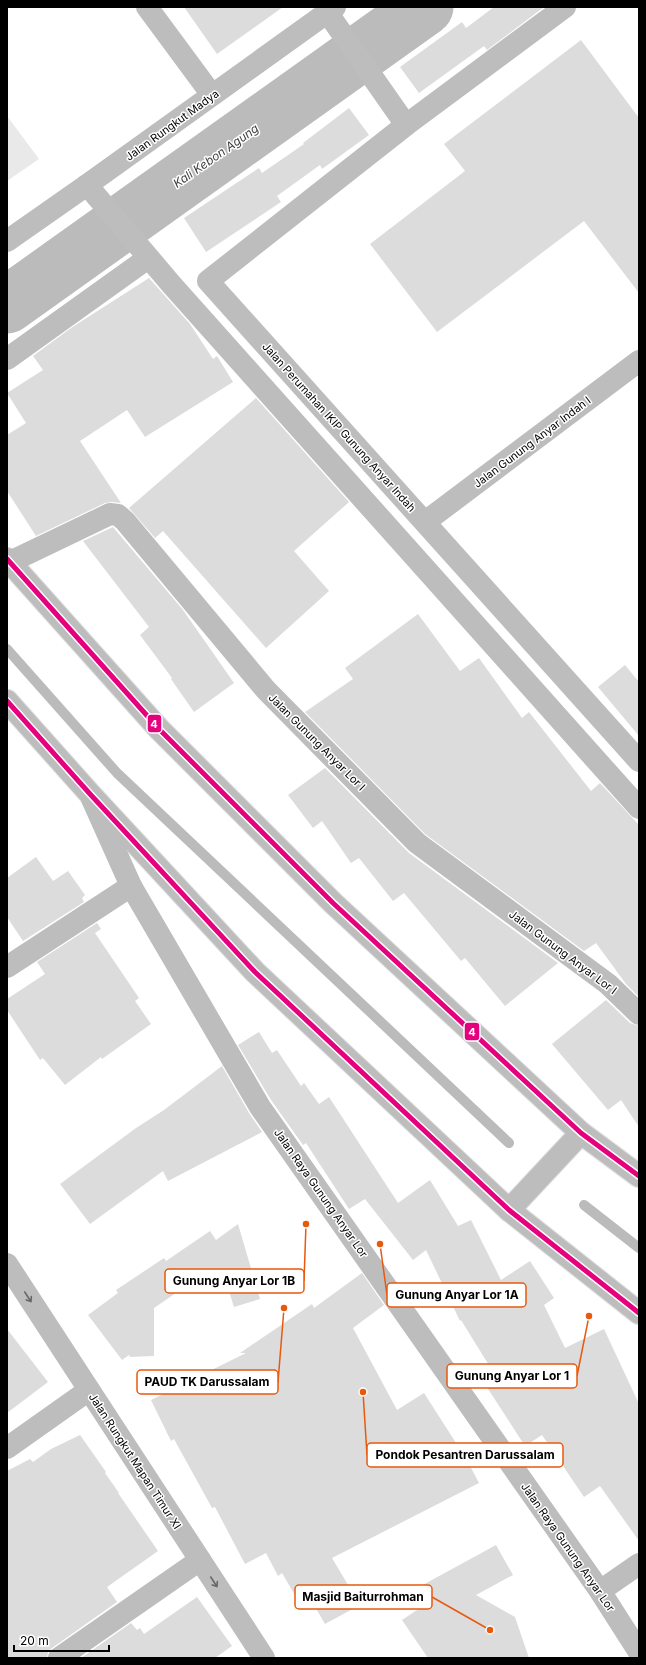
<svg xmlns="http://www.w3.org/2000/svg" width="646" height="1665" font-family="Inter,sans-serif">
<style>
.green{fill:#e9e9e9}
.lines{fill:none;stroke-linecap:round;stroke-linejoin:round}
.stream{stroke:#bbb;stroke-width:10}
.river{stroke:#bbb;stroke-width:57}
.building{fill:#dcdcdc}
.major-casing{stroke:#dbdbdb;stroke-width:24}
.minor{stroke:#bdbdbd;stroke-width:22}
.major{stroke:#bdbdbd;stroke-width:22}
.bus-1-casing{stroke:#fff;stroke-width:8}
.bus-1{stroke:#e5007d;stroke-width:5}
.oneway{stroke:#686868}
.labels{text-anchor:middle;stroke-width:3;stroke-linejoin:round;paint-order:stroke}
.street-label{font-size:11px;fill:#000;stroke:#fff}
.water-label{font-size:12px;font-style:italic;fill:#3f3f3f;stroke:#fff}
.leader{fill:none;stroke:#e8590c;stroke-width:1.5}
.callout-dot{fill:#e8590c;stroke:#fff;stroke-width:1.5}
.callout{fill:#fff;stroke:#e8590c;stroke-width:1.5}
.callout-label{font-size:12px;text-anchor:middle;font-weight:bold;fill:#000}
.line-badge{stroke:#fff;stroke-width:1.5}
.badge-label{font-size:11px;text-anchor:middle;font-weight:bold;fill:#fff}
</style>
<rect width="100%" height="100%" fill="#fff"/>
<path class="green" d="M7,116l32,43 -32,22z"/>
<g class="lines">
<g class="stream">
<path d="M7,649l110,124 392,370"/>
<path d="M584,1205l55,43"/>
</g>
<path class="river" d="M7,305l418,-298"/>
</g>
<g class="building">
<path d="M184,7h99l-66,47z"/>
<path d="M494,7h50l-57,43 -3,-4 -65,47 -19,-26 62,-45 4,6z"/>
<path d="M581,40l58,78v175l-55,-72 -147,111 -67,-88 95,-73 -21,-27z"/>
<path d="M349,108l20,27 -47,34 -2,-4 -43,31 4,6 -75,50 -22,-34 75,-50 3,5 42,-29 -1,-1z"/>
<path d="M149,278l41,46 23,35 4,-3 16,26 -88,55 -18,-27 -47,31 41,62 -9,-1 -7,1 -69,33 -29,-45v-56l19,-12 -19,-30 36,-23 -10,-14 38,-28z"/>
<path d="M256,398l93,104 -55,49 35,40 -63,57 -103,-117 -8,7 -26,-30z"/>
<path d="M113,527l70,83 51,73 -40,29 -23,-33 1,-1 -32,-43 9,-8 -66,-86z"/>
<path d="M418,614l42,57 19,-13 43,60 7,-6 62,79 9,-8 39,42v172l-13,-13 -30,-41 -12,8 -159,-117 -120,-122 48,-33 -8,-11z"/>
<path d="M625,665l14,17v54l-41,-49z"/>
<path d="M325,768l84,85 149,110 -53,43 -40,-48 -4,3 -57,-68 -11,8 -34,-43 -8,5 -29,-42 -9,7 -25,-33z"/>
<path d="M36,857l17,24 15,-10 17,24 -3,3 2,4 -61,39 -16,-24v-39z"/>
<path d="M97,923l4,6 -6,4 44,65 -4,3 16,23 -49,35 -1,-2 -36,28 -22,-27 -3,2 -33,-50v-11l38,-25 -8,-12z"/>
<path d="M606,1000l24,23 9,3v101l-18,-27 -13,10 -56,-66z"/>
<path d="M259,1032l13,21 5,-3 24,36 3,-3 15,21 10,-7 69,106 32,-23 28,46 13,-6 30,60 29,-19 24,37 -10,7 21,43 39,-19 35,75v137l-39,-55 -16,11 -42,-62 -17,11 -46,-71 11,-8 -29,-47 -1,1 -34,-71 -13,10 -48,-61 -16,10 -43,-66 -3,2 -32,-45 -33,-55z"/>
<path d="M222,1066l27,47 13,19 -94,49 -5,-10 -73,53 -30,-40 76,-56 28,-18z"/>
<path d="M238,1224l22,75 -26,8 -10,-32 -21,15 -8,-10 -41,28v48l-24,1 -1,-2 -7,5 -34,-45 30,-22 -2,-3 48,-32 2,3 44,-30 6,9z"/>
<path d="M362,1273l22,32 -31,23 44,82 27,-17 43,67 12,23 -147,75 28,47 -35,19 -15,-26 -10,6 -18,-31 -4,3 -12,-23 -21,11 -30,-57 -3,1 -38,-69 -3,2 -20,-41 95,-47h-6l72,-49 2,4z"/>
<path d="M7,1329l41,53 -41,31z"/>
<path d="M80,1435l26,37 -1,1 14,20h-1l40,58 -51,36 10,15 -65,46 -4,4 -1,6h-40v-187l23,-12 3,3 18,-13z"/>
<path d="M496,1545l17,30 -37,20 39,22 14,41h-101l-26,-38 27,-18 -10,-15z"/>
<path d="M197,1597l35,49 -17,12h-134l50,-35 6,7 3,-2 4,6z"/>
</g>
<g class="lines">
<g class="major-casing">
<g id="major">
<path d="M7,559l152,170 174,174 248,230 58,43"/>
<path d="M7,701l83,93 165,178 254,238 130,103"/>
<path d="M509,1210l72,-77"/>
</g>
</g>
<g class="minor">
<path d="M147,7l65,88"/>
<path d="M565,7l-159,118 -198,156 431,480"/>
<path d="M327,12l79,113"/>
<path d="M87,185l84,99 468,524"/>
<path d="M7,241l80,-56 248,-178"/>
<path d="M7,359l141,-101"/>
<path d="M425,522l214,-161"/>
<path d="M10,562l100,-48 8,1 7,6 141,169 151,153 191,141 31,30"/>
<path d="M92,799l39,87 129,221 340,484 39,61"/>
<path d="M7,967l124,-81"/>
<path d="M7,1264l257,394"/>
<path d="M7,1448l82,-58"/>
<path d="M600,1591l39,-27"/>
<path d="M59,1658l141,-98"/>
</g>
<use href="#major" class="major"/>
<g class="bus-1-casing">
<g id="bus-1">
<path d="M7,559l152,170 174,174 248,230 58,43"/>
<path d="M7,701l83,93 165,178 254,238 130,103"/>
</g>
</g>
<use href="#bus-1" class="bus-1"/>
</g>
<defs><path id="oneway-shaft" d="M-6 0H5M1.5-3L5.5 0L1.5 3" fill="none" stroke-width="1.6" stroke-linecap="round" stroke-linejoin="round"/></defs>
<g class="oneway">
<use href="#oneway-shaft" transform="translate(28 1297) rotate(57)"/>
<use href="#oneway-shaft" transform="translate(214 1582) rotate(57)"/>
</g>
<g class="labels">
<g class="street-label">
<text transform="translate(172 125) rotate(-36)" y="4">Jalan Rungkut Madya</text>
<text transform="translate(339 427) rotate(48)" y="4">Jalan Perumahan IKIP Gunung Anyar Indah</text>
<text transform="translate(532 442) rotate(-37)" y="4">Jalan Gunung Anyar Indah I</text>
<text transform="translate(317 742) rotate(45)" y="4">Jalan Gunung Anyar Lor I</text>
<text transform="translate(563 952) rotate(37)" y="4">Jalan Gunung Anyar Lor I</text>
<text transform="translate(321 1193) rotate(55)" y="4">Jalan Raya Gunung Anyar Lor</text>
<text transform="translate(135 1461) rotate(57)" y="4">Jalan Rungkut Mapan Timur XI</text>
<text transform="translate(568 1547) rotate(55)" y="4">Jalan Raya Gunung Anyar Lor</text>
</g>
<g class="water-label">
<text transform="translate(216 156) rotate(-35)" y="4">Kali Kebon Agung</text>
</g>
</g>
<path class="leader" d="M306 1224L304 1281M380 1244L387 1295M589 1316L577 1376M284 1308L278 1382M363 1392L367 1455M490 1630L432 1597"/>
<g class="callout-dot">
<circle cx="306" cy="1224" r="4"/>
<circle cx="380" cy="1244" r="4"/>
<circle cx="589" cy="1316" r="4"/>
<circle cx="284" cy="1308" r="4"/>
<circle cx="363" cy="1392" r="4"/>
<circle cx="490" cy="1630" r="4"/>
</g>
<g class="callout">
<rect x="165" y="1269" width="139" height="24" rx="4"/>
<rect x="387" y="1283" width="139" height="24" rx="4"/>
<rect x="447" y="1364" width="130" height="24" rx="4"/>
<rect x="137" y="1370" width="141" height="24" rx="4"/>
<rect x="367" y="1443" width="196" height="24" rx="4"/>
<rect x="295" y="1585" width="137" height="24" rx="4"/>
</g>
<g class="callout-label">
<text x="234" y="1285">Gunung Anyar Lor 1B</text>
<text x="457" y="1299">Gunung Anyar Lor 1A</text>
<text x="512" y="1380">Gunung Anyar Lor 1</text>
<text x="207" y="1386">PAUD TK Darussalam</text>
<text x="465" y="1459">Pondok Pesantren Darussalam</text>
<text x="363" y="1601">Masjid Baiturrohman</text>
</g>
<g class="line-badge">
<rect x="147" y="714" width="15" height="19" rx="4" fill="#e5007d"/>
<rect x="464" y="1022" width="16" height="19" rx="4" fill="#e5007d"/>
</g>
<g class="badge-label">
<text x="154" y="728">4</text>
<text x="472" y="1036">4</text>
</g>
<rect width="646" height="1665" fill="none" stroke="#000000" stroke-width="16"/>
<path d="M14 1645v6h95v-6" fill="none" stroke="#000000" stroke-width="2"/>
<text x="20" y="1645" font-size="12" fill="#000000" stroke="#ffffff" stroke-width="3" paint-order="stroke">20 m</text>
</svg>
